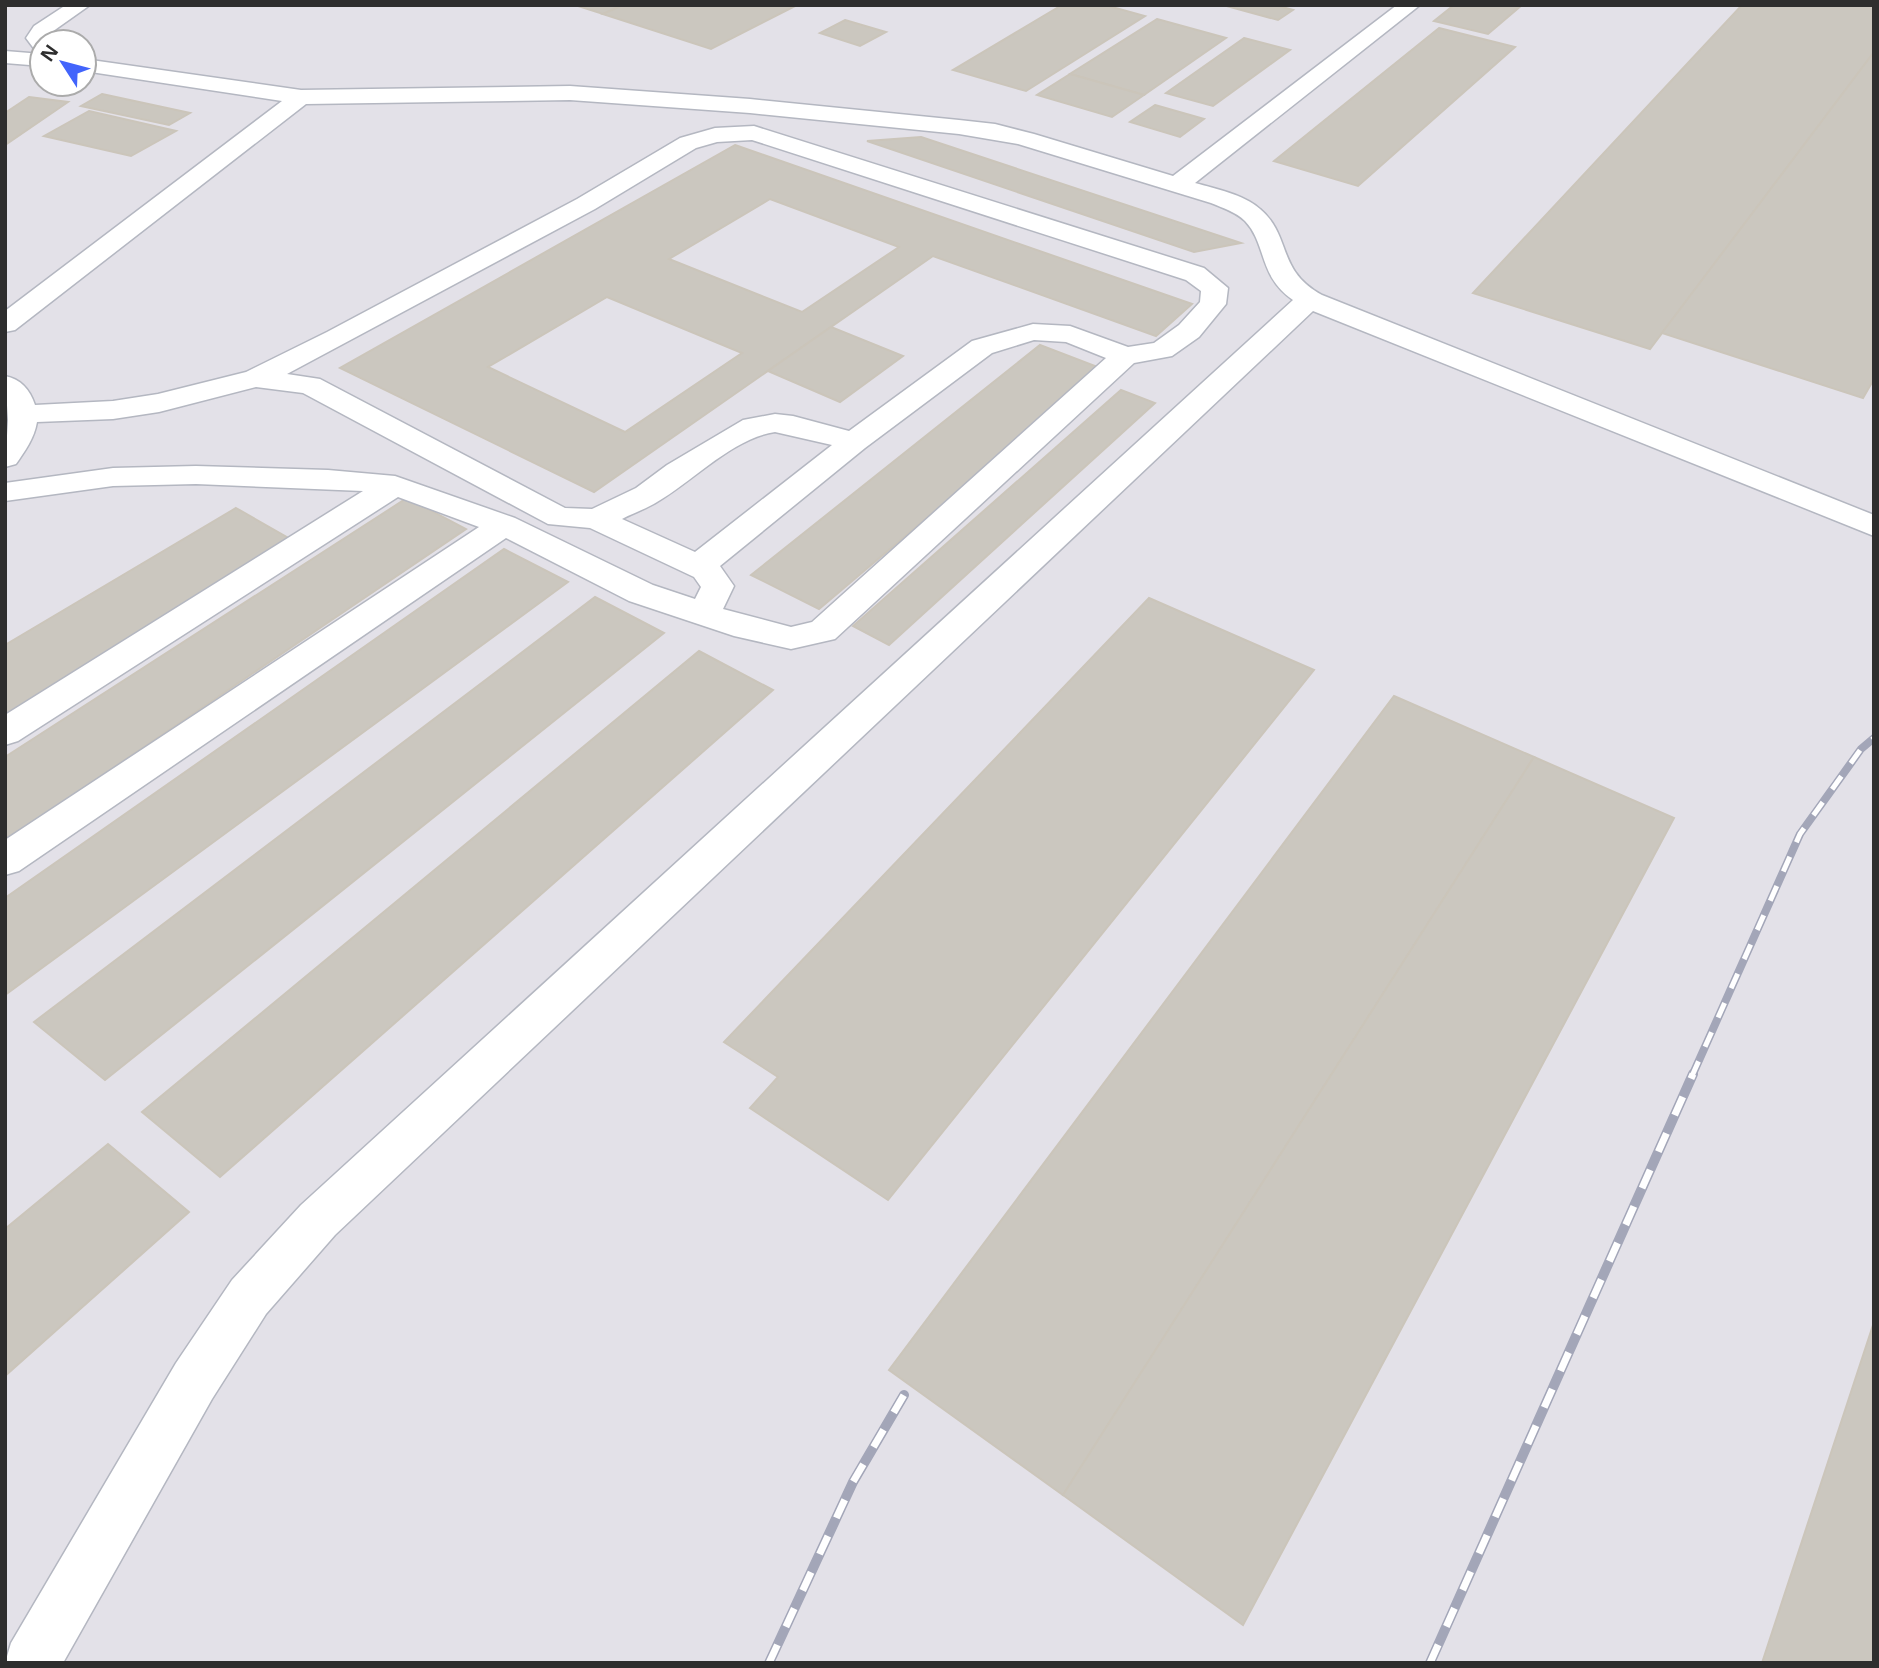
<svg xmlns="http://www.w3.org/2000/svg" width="1879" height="1668" font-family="'Noto Sans',sans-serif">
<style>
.industrial{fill:#e3e1e8;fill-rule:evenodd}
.building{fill:#cbc7bf;stroke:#cbc5ba;stroke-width:2;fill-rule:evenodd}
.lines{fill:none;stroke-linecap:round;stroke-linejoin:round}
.minor-casing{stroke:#b4b7c1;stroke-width:3}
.minor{fill:#fff;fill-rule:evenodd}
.rail-far1-casing{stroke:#a3a6b8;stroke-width:8}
.rail-casing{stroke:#a3a6b8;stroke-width:10}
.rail-far1{stroke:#fff;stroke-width:5;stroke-dasharray:16;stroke-linecap:butt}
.rail{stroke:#fff;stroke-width:7;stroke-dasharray:20;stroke-linecap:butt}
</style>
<rect width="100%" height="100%" fill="#efe9e1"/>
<path class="industrial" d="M5,5h1869v1658h-1869zM42,42h42v42h-42z"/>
<g class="building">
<path d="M575,5h48l-20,9z"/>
<path d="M623,5h174l-86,44 -108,-35z"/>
<path d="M1062,5h43l40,11 -119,75 -73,-21z"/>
<path d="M1223,5h52l18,5 -15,10z"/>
<path d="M1454,5h68l-34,29 -54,-13z"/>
<path d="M1742,5h132v47l-224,297 -177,-56z"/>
<path d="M1157,19l69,19 -82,57 -74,-21z"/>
<path d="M845,20l41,12 -26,14 -40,-13z"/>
<path d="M1439,28l76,19 -157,139 -84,-25z"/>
<path d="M1244,38l46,12 -77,56 -47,-13z"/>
<path d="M1874,52v327l-11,19 -201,-65z"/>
<path d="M1070,74l74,21 -32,22 -75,-22z"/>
<path d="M102,94l88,19 -21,12 -88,-19z"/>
<path d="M29,97l39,5 -63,43v-32z"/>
<path d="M1155,105l49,14 -24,18 -50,-15z"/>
<path d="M89,111l87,20 -45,25 -87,-20z"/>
<path d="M921,137l320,106 -47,9 -327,-111z"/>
<path d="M735,145l457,159 -36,32 -223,-80 -339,236 -254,-124zM770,199l129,48 -97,65 -133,-53zM607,297l135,56 -117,79 -137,-65z"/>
<path d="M831,327l72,29 -63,46 -72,-31z"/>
<path d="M1040,345l63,24 -284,240 -68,-34z"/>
<path d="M1121,390l34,13 -266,242 -36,-19z"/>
<path d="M407,498l59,31 -461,312v-84z"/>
<path d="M236,508l56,32 -287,178v-73z"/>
<path d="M504,549l64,33 -563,413v-97z"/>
<path d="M595,597l69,36 -559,447 -71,-58z"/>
<path d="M1149,598l165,72 -426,530 -138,-92 28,-31 -54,-35z"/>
<path d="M699,651l74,39 -553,487 -78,-65z"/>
<path d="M1394,696l140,61 -471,738 -174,-125z"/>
<path d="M1534,757l140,61 -431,807 -180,-130z"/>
<path d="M108,1144l81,68 -184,164v-147z"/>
<path d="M1874,1322v341h-112z"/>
</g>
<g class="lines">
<g class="minor-casing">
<g id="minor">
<path d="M66,5h24l-41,29 -2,4 3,4h-8v10l-7,-2 -9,-12 8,-12z"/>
<path d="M1397,5h23l-225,178c21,6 48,11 65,26 32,27 16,61 62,86l552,220v21l-561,-225 -978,924 -69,79 -54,85 -149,264h-58l6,-20 165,-280 56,-83 69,-75 992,-905c-35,-24 -26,-56 -48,-79 -9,-9 -22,-13 -34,-18l-193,-59 -59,-10 -209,-21 -180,-13 -264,4 -291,226 -10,2v-21l277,-210 -198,-30v-12l217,31 269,-4 180,13 209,21 36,4 39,10 139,42z"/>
<path d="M5,51l37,3v12l-37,-3z"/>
<path d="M754,126l450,142 24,20 -2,16 -27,33 -27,19 -38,7 -299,276 -44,10 -57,-13 -105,-35 -123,-63 -487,333 -14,4v-35l474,-313 -81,-30 -380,244 -13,4v-30l358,-224 -167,-7 -83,2 -108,15v-18l108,-15 83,-2 132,4 67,6 120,42 138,67 42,14 6,-12 -7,-10 -104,-49 -42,-4 -245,-131 -47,-6 -97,25 -46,7 -76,3c-3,17 -12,29 -21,42l-11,3 3,-47 -3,-44c16,3 25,14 30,29l78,-4 45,-7 88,-22 81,-40 250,-133 103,-61 35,-10zM752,140l434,140 15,11 -1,11 -21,23 -25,18 -26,4 -58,-21 -37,-2 -61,17 -123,90 -56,-15 -18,-2 -32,6 -76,45 -31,23 -44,21 -27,-1 -245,-129 -33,-5 308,-165 101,-61 21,-6zM1034,340l32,2 40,16 -294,264 -21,5 -68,-18 11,-23 -14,-20 145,-118 127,-95zM775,432l57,13 -137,107 -73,-33c11,-6 24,-10 35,-17 36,-21 76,-64 118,-70z"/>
</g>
</g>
<use href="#minor" class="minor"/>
<g class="rail-far1-casing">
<path id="rail-far1" d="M1692,1076l108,-242 61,-85 13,-11"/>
</g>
<g class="rail-casing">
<g id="rail">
<path d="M769,1663l84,-181 51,-87"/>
<path d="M1430,1663l263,-589"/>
</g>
</g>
<use href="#rail-far1" class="rail-far1"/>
<use href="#rail" class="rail"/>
</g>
<rect width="1879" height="1668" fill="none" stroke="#2e2e2e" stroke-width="14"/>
<g transform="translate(63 63) rotate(306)"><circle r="33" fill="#ffffff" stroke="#ababab" stroke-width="2"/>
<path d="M0-5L12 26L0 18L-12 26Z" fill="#4264fb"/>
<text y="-10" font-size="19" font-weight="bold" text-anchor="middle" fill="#2e2e2e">N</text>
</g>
</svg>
